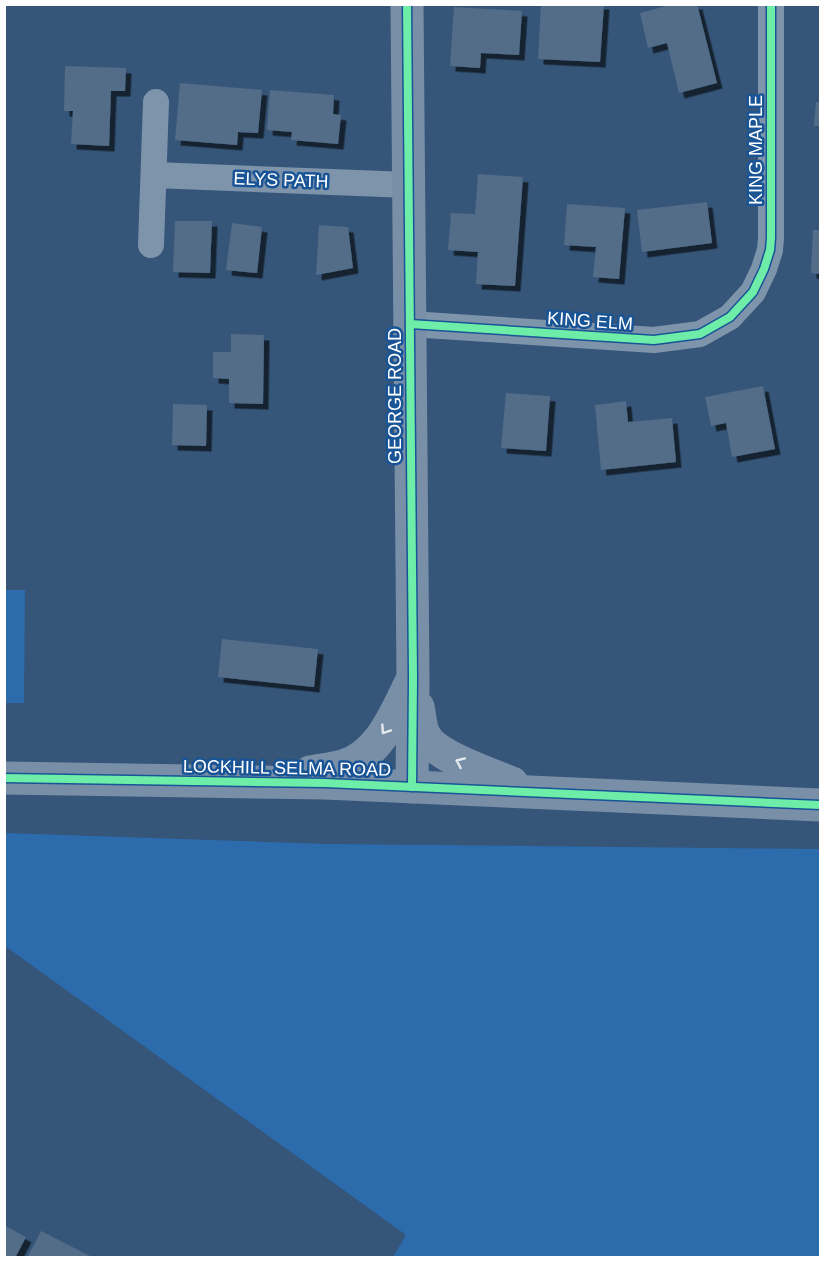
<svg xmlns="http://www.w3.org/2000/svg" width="825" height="1262" font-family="Helvetica,sans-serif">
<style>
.green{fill:#2c6bac}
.building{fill:#526c88;filter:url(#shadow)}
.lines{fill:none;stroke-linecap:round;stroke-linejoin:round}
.street{stroke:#7e94ab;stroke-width:26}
.secondary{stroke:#798fa8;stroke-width:33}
.cycleway-casing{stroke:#185496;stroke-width:11}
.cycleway{stroke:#6deda7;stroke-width:8}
.oneway{stroke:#e4e9ee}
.labels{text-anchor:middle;stroke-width:5;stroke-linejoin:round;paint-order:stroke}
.street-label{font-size:18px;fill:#fff;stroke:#185496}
</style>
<defs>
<filter id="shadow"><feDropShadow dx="5.5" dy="5.5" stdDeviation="0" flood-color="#0009"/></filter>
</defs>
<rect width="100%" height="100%" fill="#355579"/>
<g class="green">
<path d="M5,590h20l-1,113h-19z"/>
<path d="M5,833l321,11 494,5v408h-427l13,-22 -401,-289z"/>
</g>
<g class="building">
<path d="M541,4h63l-4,58 -62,-3z"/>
<path d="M674,4h23l20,79 -38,10 -12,-50 -19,5 -8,-35z"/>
<path d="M454,7l68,4 -3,44 -38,-2 -1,15 -30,-2z"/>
<path d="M65,66l61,2 -1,23h-14l-2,55 -38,-2 2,-33h-9z"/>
<path d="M180,83l82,7 -4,43 -20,-1 -1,13 -62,-5z"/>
<path d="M270,90l64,5 -1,19 8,1 -3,29 -47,-4 1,-8 -25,-2z"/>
<path d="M816,102h4v24h-6z"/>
<path d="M478,174l45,3 -8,109 -39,-2 2,-32 -30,-2 3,-37 24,1z"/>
<path d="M707,202l5,41 -70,9 -5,-42z"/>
<path d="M567,204l58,4 -6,71 -26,-2 3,-30 -32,-2z"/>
<path d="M175,221h37l-2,52 -37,-1z"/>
<path d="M232,223l30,4 -5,46 -31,-3z"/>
<path d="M319,225l29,2 5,41 -37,7z"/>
<path d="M813,230h7v44l-9,-1z"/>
<path d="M231,334l33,1 -1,69 -34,-1v-24l-16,-1v-26h18z"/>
<path d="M763,386l12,63 -43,8 -6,-34 -15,3 -6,-29z"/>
<path d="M506,393l44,3 -4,55 -45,-3z"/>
<path d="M626,401l2,21 44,-4 4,44 -75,8 -6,-65z"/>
<path d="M173,404l34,1 -1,41 -34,-1z"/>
<path d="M222,639l96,10 -4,38 -96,-10z"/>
<path d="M4,1225l22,12 -11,21h-11z"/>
<path d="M41,1231l53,27h-67z"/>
</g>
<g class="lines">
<g class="street">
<path d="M154,175l255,10"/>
<path d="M151,245l5,-143"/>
<path d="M410,324l244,16 46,-6 30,-17 23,-25 11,-23 6,-19 1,-12v-234"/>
</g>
<g class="secondary">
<path d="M407,4l6,674 -1,109"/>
<path d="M418,707c2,8 2,19 6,27 9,22 67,40 88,49"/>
<path d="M310,772c10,-2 22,-3 33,-6 36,-10 52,-52 67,-82"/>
<path d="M4,778l321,5 495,22"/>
</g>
<g class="cycleway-casing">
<g id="cycleway">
<path d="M407,4l6,674 -1,109"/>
<path d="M410,324l244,16 46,-6 30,-17 23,-25 11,-23 6,-19 1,-12v-234"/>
<path d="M4,778l321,5 495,22"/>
</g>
</g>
<use href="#cycleway" class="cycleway"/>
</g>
<defs><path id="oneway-chevron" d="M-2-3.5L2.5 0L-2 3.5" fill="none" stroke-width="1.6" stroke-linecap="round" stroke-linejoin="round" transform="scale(1.5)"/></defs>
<g class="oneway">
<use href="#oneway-chevron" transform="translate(385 730) rotate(124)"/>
<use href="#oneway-chevron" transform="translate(460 762) rotate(-156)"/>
</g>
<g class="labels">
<g class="street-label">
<text transform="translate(756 150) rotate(-90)" y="6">KING MAPLE</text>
<text transform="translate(281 180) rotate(2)" y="6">ELYS PATH</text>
<text transform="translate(590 321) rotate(4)" y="6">KING ELM</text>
<text transform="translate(395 396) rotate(-90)" y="6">GEORGE ROAD</text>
<text transform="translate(287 768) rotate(1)" y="6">LOCKHILL SELMA ROAD</text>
</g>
</g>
<rect width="825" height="1262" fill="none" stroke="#ffffff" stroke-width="12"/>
</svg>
